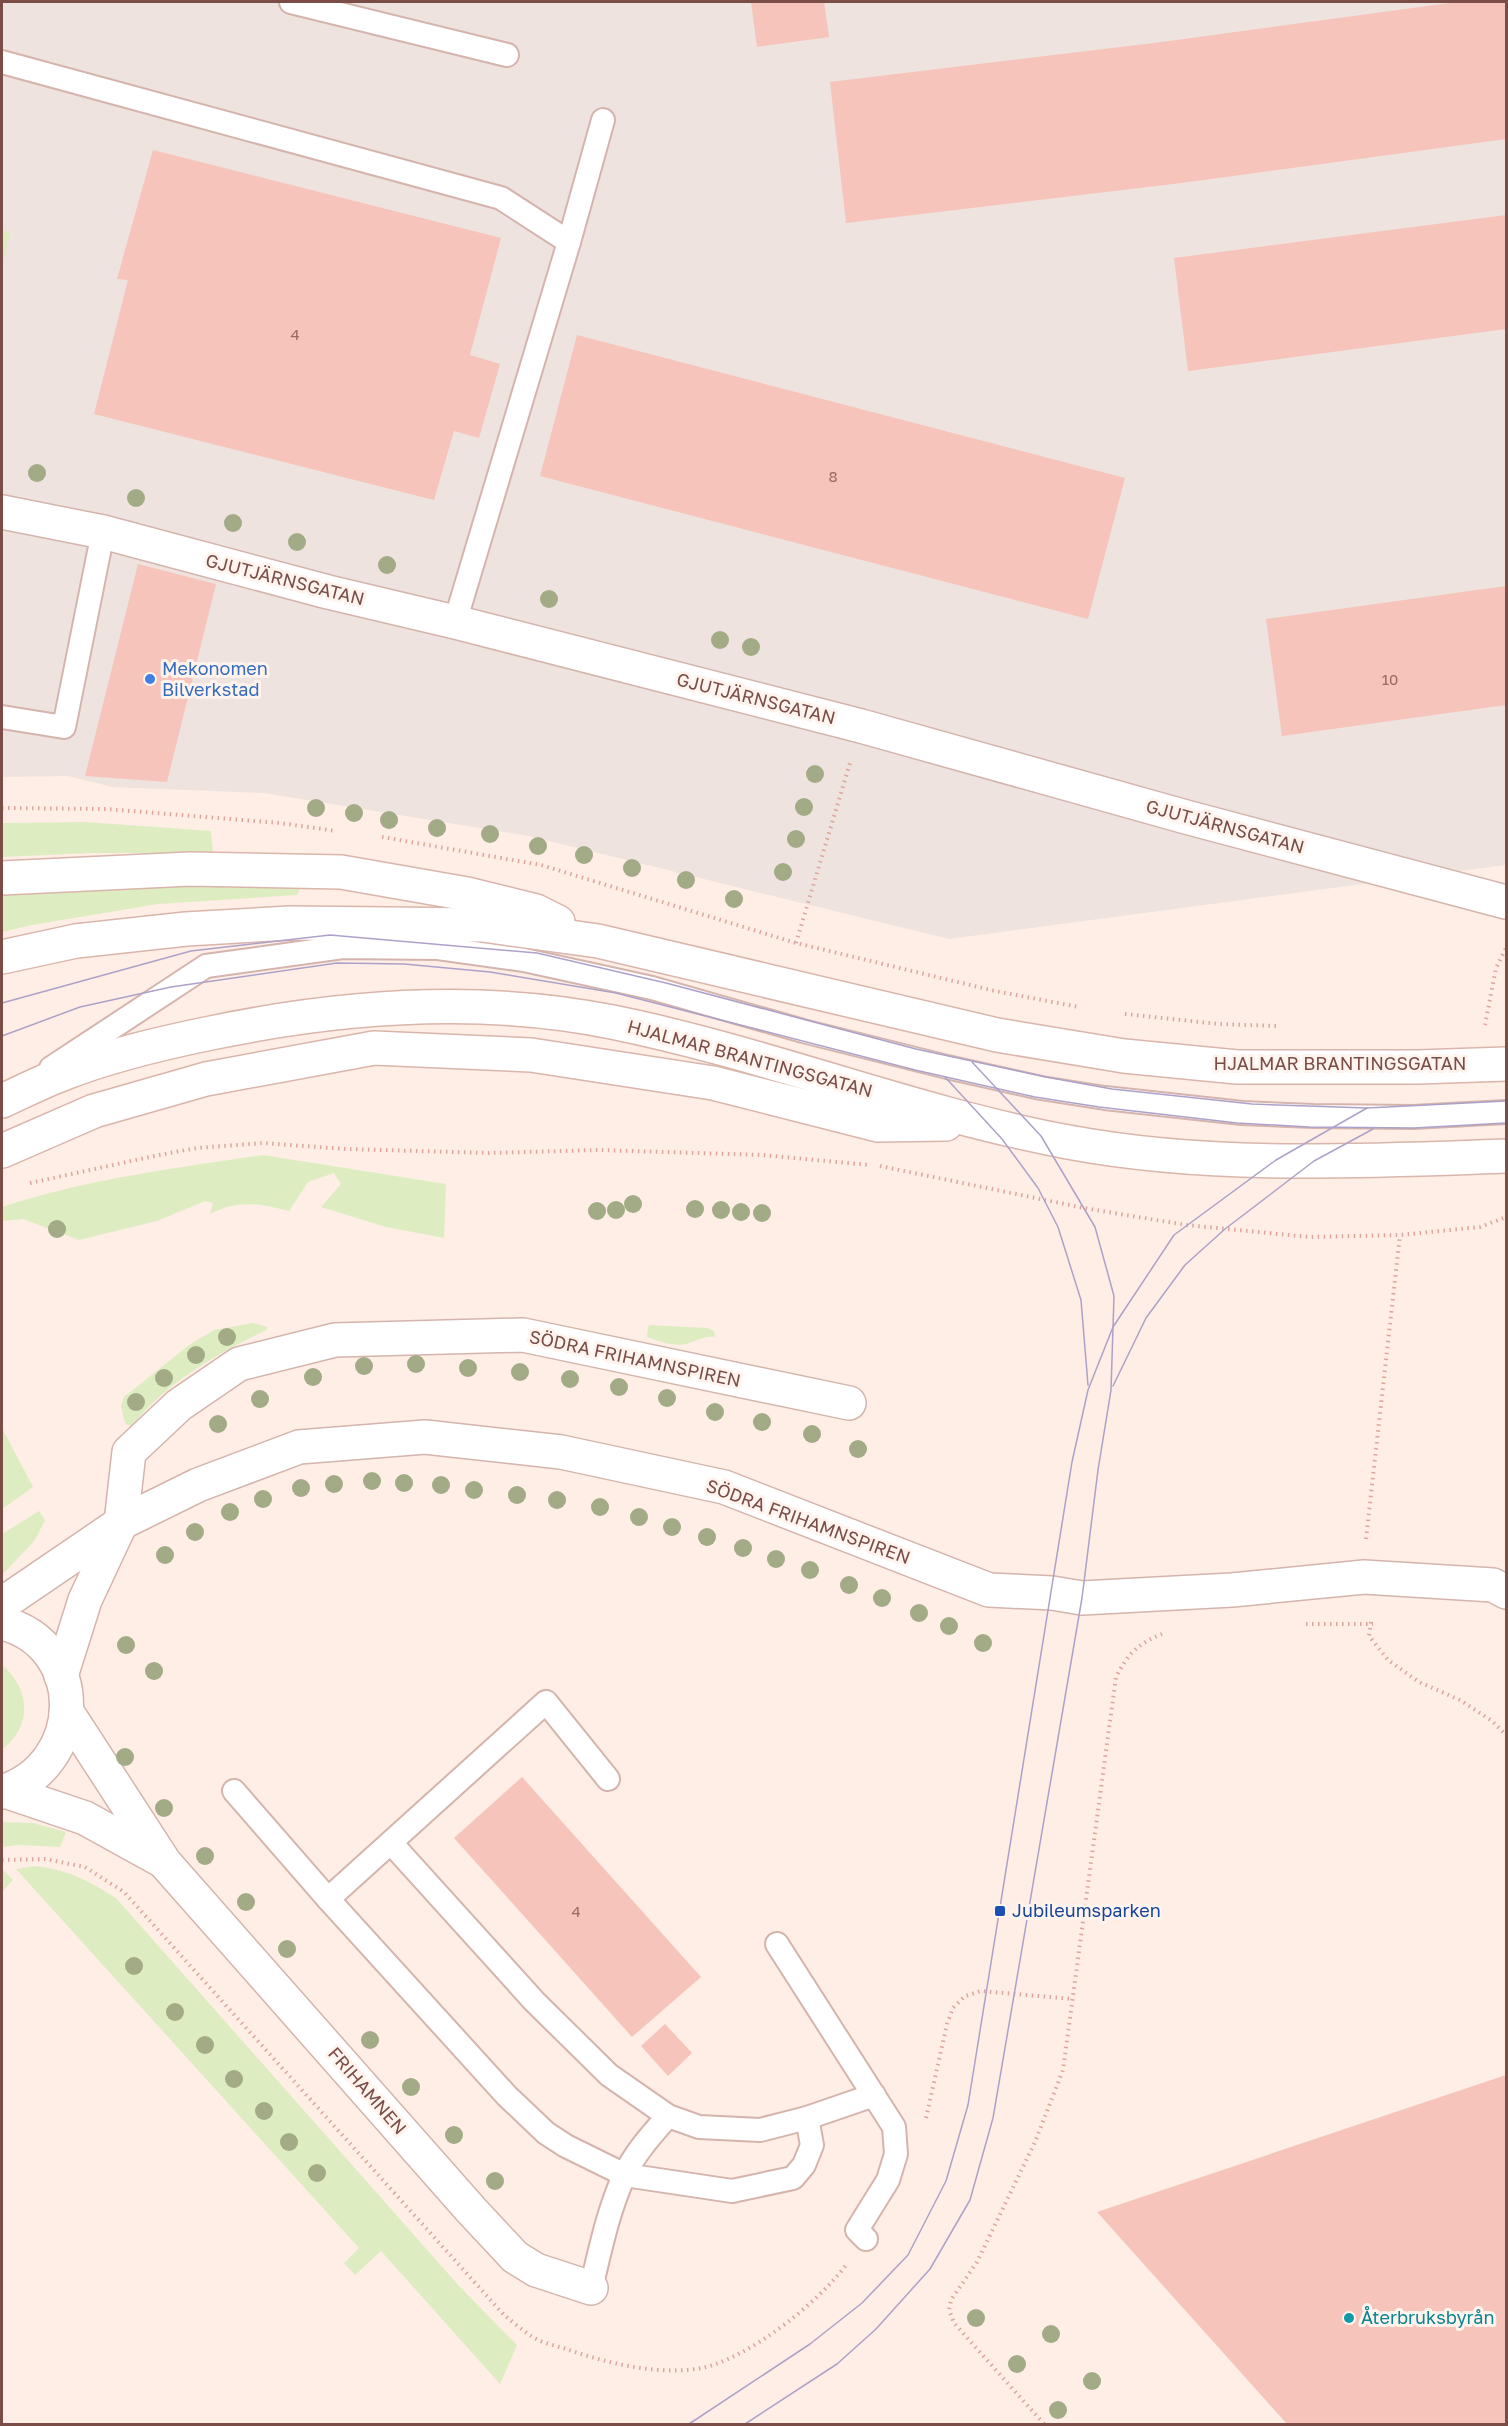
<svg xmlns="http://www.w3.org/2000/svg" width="1508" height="2426" font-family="'Golos Text',sans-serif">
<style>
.industrial{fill:#eee3df}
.green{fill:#deedc1}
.building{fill:#f6c4ba}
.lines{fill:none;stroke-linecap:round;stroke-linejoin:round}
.service-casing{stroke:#d4b4ac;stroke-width:26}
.minor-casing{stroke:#d4b4ac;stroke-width:36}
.secondary-casing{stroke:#dab5ab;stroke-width:36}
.path{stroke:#dca69c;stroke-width:4;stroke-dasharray:1.5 4.5;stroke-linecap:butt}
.service{stroke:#fff;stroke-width:22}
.minor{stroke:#fff;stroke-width:33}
.secondary{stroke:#fff;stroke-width:33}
.tram{stroke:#aea1c9;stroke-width:1.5}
.tree{fill:#a3ab86}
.shop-dot{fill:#3f7fe0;stroke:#fff4ed;stroke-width:2}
.transit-dot{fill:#1a4fb4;stroke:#fff4ed;stroke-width:2}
.culture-dot{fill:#0f9aa8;stroke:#fff4ed;stroke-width:2}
.labels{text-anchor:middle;stroke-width:6;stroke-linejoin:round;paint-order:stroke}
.number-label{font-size:15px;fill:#996b64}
.street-label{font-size:18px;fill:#7a4d47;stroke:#fff4ed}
.shop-label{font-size:18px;fill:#366cbe;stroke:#fff4ed;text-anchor:start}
.transit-label{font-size:18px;fill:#164399;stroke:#fff4ed;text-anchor:start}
.culture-label{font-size:18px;fill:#0d838f;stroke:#fff4ed;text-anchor:start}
</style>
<rect width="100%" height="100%" fill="#feeee5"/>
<path class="industrial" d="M2,2h1504v863l-557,74 -420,-103 -265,-43 -151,-6 -45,-11 -66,1z"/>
<g class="green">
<path d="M2,229l8,4 -8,35z"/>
<path d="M86,822l125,9 2,22h-122l-89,4v-34z"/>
<path d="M160,884l141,2 -4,9 -139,9 -126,21 -30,7v-41z"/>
<path d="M263,1155l183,29 -2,54 -58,-11 -65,-20 20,-23 -7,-11 -26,9 -19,29c-29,-8 -52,-11 -79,3l3,-11 -8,-2 -48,20 -78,19 -56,-21 -21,2v-14c85,-28 173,-39 261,-52z"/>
<path d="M253,1323l15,4 -2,3c-47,23 -100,52 -133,95l-3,1 -5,-3 -4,-17 3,-9 65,-52 25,-15z"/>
<path d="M650,1325l57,3 7,3 1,6c-12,-1 -18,4 -29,7 -11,3 -29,-3 -39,-7l1,-10z"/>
<path d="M2,1428l31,59 -31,22z"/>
<path d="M39,1511l6,9 -10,20 -33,35v-41z"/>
<path d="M2,1665c28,23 31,62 0,84z"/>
<path d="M2,1822l31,1 33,9 -6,15 -42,-2 -16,2z"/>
<path d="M36,1866c35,5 51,14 80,32l344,389 57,58 -17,39 -119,-133 -26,24 -11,-12 15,-15 -343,-379z"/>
<path d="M2,1869l11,11 -11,12z"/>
</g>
<g class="building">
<path d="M751,2h73l5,35 -72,10z"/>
<path d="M1457,2h49v137l-325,44 -335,40 -16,-141 332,-40z"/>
<path d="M153,150l348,88 -31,117 30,9 -21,74 -25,-7 -20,69 -340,-86 34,-134 -11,-1z"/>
<path d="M1506,215v114l-318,42 -14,-113z"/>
<path d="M577,335l548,143 -37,141 -548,-143z"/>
<path d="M138,564l78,20 -49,198 -82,-6z"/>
<path d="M1506,586v119l-224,31 -16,-117z"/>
<path d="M522,1777l179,200 -69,60 -178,-199z"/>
<path d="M665,2024l27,29 -24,23 -27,-30z"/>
<path d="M1506,2075v349h-219l-190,-212z"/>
</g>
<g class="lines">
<g class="service-casing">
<g id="service">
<path d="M291,2l216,53"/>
<path d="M2,62l499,136 68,44"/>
<path d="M455,622l114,-380 34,-122"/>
<path d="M2,717l62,10 39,-195"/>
<path d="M51,1068l155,-102 137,-19 95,1 86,12 128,28 151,43 144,36 94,21 64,10 137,15 71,3 100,1 93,-5"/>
<path d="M234,1791l94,108 179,197 39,37 20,13 59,29 107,16 61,-13 11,-13 8,-20 -5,-27"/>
<path d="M392,1844l142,157 75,74 59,41 31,11 61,3 47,-12 67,-23"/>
<path d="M328,1899l218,-197 62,77"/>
<path d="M777,1944l117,183 2,27 -8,26 -31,50 9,9"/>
<path d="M591,2288c9,-37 17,-77 33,-112 10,-22 28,-42 44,-60"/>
</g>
</g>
<g class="minor-casing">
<g id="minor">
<path d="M2,512l101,20 225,60 127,30 406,104 325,91 320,85"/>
<path d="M2,1604l119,-81 77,-38 101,-38 126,-10 136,15 163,35 265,103 63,3 30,5 150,-8 132,-13 129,8 13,7"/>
<path d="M2,1623c87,22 85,142 0,169"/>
<path d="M61,1676l24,-76 36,-77 8,-71 50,-47 60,-41 96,-24 188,-5 326,68"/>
<path d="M67,1712l98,151 307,348 43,46 21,13 55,18"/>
<path d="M5,1791l80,27 76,42"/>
</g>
</g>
<g class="secondary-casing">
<g id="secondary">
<path d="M2,878l188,-9 151,3 126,22 69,17 22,11"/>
<path d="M2,957l74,-16 110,-12 104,-6 193,2 115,16 399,94 127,21 113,11h181l88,-3"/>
<path d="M2,1101c20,-9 41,-20 63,-28 46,-18 93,-29 141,-39 133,-28 272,-39 406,-12 154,31 301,91 456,120 144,27 293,19 438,14"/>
<path d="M2,1151l92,-40 112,-32 168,-31 157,7 182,28 165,42 68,-1"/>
</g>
</g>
<g class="path">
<path d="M2,808l104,1 174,14 56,8"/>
<path d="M382,837l159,28 255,78 199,48 84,16"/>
<path d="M796,943l54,-180"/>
<path d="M1125,1014l94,10 57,2"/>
<path d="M1485,1025l11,-57 10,-20"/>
<path d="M880,1166l204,42 102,17 123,12 91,-2 80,-8 26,-10"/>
<path d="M30,1183l129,-28 38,-7 66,-5 83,6 142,4 110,-3 165,5 106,10"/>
<path d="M1366,1539l34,-304"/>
<path d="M1371,1622l-2,14 19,24 31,22 41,18 32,21 14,14"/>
<path d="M1306,1624h67"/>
<path d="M2,1860l44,-1 39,8 39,25 380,423c9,7 19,16 29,22 9,6 20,8 30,11 44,15 93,28 139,20 47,-10 116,-65 144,-103"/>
<path d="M926,2118l21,-94 6,-16 12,-12 16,-5 92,8"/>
<path d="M1044,2424l-90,-101 -5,-13 2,-10 26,-38 58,-120 28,-72 53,-393c12,-23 21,-33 46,-43"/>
</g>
<use href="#service" class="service"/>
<use href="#minor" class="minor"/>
<use href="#secondary" class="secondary"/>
<g class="tram">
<path d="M2,1003l189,-52 139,-16 207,18 129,30 250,66 130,28 66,12 140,15 115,4 139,-7"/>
<path d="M2,1036l78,-29 91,-20 166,-24 67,1 86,8 126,21 299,77 120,27 64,10 138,16 72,4 105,1 92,-5"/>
<path d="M945,1077l57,62 36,49 20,39 23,73 7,85"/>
<path d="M1113,1386l33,-68 39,-53 40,-36 89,-68 59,-32"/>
<path d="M689,2424l121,-80 52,-41 46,-48 38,-74 22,-76 104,-643 16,-72 25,-63 61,-92 102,-75 91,-52"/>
<path d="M745,2424l92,-60 39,-35 54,-60 40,-69 23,-82 89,-520 16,-128 13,-80 3,-94 -19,-69 -54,-91 -69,-74"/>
</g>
</g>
<g class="tree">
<circle cx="37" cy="473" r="9"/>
<circle cx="136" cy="498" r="9"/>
<circle cx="233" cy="523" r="9"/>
<circle cx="297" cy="542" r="9"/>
<circle cx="387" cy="565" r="9"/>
<circle cx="549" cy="599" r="9"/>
<circle cx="720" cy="640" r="9"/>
<circle cx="751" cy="647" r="9"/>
<circle cx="815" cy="774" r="9"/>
<circle cx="804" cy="807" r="9"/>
<circle cx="316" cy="808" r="9"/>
<circle cx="354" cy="813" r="9"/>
<circle cx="389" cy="820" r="9"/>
<circle cx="437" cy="828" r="9"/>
<circle cx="490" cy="834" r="9"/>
<circle cx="796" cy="839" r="9"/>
<circle cx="538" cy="846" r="9"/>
<circle cx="584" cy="855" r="9"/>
<circle cx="632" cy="868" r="9"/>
<circle cx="783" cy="872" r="9"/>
<circle cx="686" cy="880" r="9"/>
<circle cx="734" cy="899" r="9"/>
<circle cx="633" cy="1204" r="9"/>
<circle cx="695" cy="1209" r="9"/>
<circle cx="616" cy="1210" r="9"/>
<circle cx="721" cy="1210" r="9"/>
<circle cx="597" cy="1211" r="9"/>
<circle cx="741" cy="1212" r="9"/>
<circle cx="762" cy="1213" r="9"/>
<circle cx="57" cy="1229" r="9"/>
<circle cx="227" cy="1337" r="9"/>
<circle cx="196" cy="1355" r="9"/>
<circle cx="416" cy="1364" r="9"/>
<circle cx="364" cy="1366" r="9"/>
<circle cx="468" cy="1368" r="9"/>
<circle cx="520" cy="1372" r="9"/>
<circle cx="313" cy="1377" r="9"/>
<circle cx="164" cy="1378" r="9"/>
<circle cx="570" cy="1379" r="9"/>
<circle cx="619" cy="1387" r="9"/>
<circle cx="667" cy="1398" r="9"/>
<circle cx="260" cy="1399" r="9"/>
<circle cx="136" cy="1402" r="9"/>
<circle cx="715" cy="1412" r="9"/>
<circle cx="762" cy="1422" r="9"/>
<circle cx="218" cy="1424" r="9"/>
<circle cx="812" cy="1434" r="9"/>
<circle cx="858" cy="1449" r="9"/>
<circle cx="372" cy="1481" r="9"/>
<circle cx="404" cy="1483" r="9"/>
<circle cx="334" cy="1484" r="9"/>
<circle cx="441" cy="1485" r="9"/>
<circle cx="301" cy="1488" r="9"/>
<circle cx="474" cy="1490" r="9"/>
<circle cx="517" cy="1495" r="9"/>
<circle cx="263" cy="1499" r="9"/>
<circle cx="557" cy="1500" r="9"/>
<circle cx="600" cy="1507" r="9"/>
<circle cx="230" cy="1512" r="9"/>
<circle cx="639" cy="1517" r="9"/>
<circle cx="672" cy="1527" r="9"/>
<circle cx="195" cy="1532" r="9"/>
<circle cx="707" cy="1537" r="9"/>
<circle cx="743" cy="1548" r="9"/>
<circle cx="165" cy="1555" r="9"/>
<circle cx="776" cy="1559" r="9"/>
<circle cx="810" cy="1570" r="9"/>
<circle cx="849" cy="1585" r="9"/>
<circle cx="882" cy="1598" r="9"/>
<circle cx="919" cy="1613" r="9"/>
<circle cx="949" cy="1626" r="9"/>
<circle cx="983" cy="1643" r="9"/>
<circle cx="126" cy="1645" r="9"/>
<circle cx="154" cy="1671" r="9"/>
<circle cx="125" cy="1757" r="9"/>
<circle cx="164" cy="1808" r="9"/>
<circle cx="205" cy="1856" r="9"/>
<circle cx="246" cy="1902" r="9"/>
<circle cx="287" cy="1949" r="9"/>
<circle cx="134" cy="1966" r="9"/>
<circle cx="175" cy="2012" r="9"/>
<circle cx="370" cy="2040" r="9"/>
<circle cx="205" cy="2045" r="9"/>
<circle cx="234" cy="2079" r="9"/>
<circle cx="411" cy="2087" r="9"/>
<circle cx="264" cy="2111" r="9"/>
<circle cx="454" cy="2135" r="9"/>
<circle cx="289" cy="2142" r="9"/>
<circle cx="317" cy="2173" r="9"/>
<circle cx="495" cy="2181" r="9"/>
<circle cx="976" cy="2318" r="9"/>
<circle cx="1051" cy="2334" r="9"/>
<circle cx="1017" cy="2364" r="9"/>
<circle cx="1092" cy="2381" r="9"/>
<circle cx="1058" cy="2410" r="9"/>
</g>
<circle class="shop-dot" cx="150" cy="679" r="6"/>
<rect class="transit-dot" x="994" y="1905" width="12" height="12" rx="3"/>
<circle class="culture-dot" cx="1349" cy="2318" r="6"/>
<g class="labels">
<g class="number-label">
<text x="295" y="340">4</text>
<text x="833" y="482">8</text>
<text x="1390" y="685">10</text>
<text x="576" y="1917">4</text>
</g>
<g class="street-label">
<text transform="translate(285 580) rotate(14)" y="6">GJUTJÄRNSGATAN</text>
<text transform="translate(756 699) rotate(14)" y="6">GJUTJÄRNSGATAN</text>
<text transform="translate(1225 827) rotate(15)" y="6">GJUTJÄRNSGATAN</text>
<text transform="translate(750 1059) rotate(15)" y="6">HJALMAR BRANTINGSGATAN</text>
<text x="1340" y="1070">HJALMAR BRANTINGSGATAN</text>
<text transform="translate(635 1359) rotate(12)" y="6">SÖDRA FRIHAMNSPIREN</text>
<text transform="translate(808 1522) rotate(20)" y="6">SÖDRA FRIHAMNSPIREN</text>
<text transform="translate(367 2091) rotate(49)" y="6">FRIHAMNEN</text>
</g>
<g class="shop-label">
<text x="162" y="675">Mekonomen<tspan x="162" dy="21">Bilverkstad</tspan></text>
</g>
<g class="transit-label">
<text x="1012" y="1917">Jubileumsparken</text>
</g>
<g class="culture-label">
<text x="1361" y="2324">Återbruksbyrån</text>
</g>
</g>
<rect width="1508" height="2426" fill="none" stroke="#7a4d47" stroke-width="6"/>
</svg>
